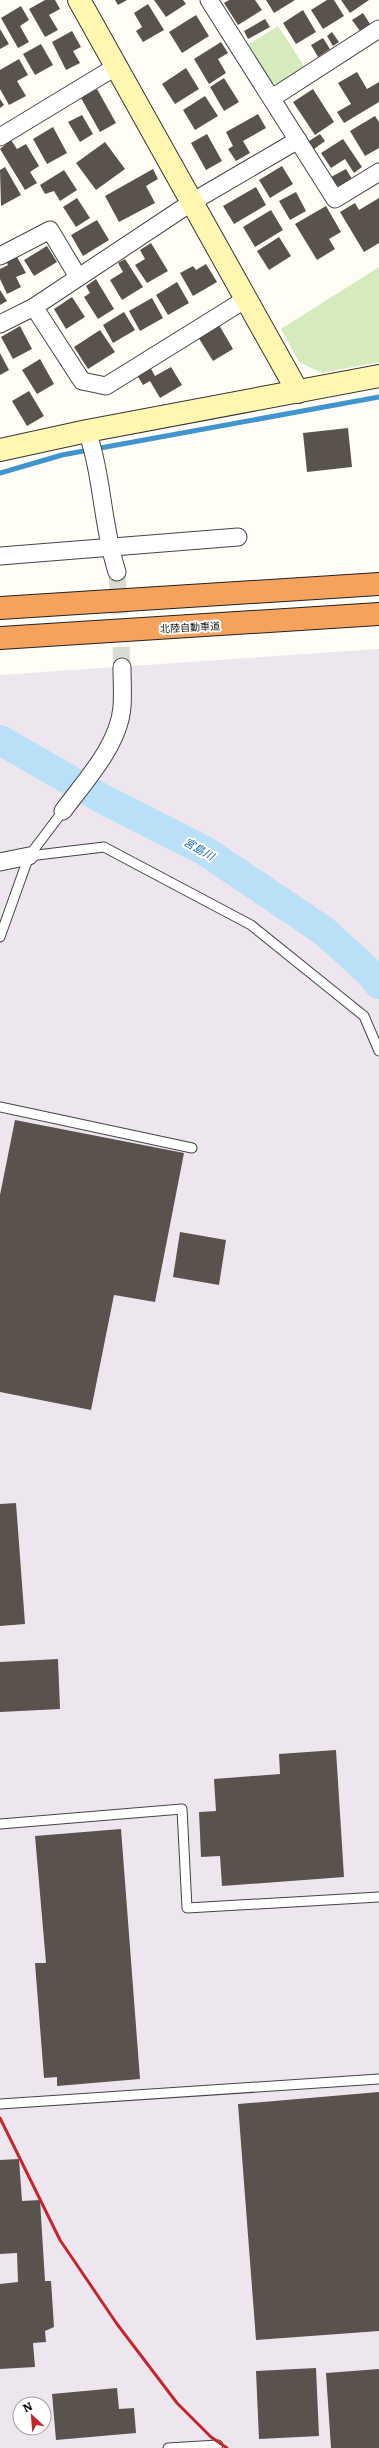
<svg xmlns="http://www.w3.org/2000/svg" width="379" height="2448" font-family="Literata,'Noto Sans JP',serif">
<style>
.industrial{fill:#eee6ef;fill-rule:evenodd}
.green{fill:#d5ebbd}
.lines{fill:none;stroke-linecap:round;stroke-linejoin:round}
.stream{stroke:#3f96cf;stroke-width:5}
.river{stroke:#b9e0f7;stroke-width:30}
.building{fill:#5a524d}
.street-tunnel{stroke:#dbdad3;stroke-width:17;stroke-dasharray:17 8;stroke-linecap:butt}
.lane-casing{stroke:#444;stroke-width:11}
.street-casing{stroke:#444;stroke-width:19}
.secondary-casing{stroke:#333;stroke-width:24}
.highway-casing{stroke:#222;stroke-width:24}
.lane{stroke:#fff;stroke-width:9}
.street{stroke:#fff;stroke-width:17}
.secondary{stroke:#fff6b0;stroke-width:22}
.highway{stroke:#f5a25d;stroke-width:22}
.rail{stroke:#c4262e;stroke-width:3}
.labels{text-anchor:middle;stroke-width:4;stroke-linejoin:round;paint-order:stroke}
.street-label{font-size:10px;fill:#111;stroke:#fff}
.water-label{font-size:11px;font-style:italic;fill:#1768a6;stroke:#fff}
</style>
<rect width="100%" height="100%" fill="#fffdf5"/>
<path class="industrial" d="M379,649v1799h-379v-1773zM20,2404h24v24h-24z"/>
<g class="green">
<path d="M278,26l28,43 -24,16 -13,-3 -23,-36z"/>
<path d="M379,267v95l-57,11 -23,-11 -18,-33z"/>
</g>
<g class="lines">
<path class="stream" d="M0,473l62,-18 317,-58"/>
<path class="river" d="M0,740l101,58 104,53 119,80 46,42 9,11"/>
</g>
<g class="building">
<path d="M45,0h10l5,9 -11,6 9,15 -13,7 -16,-28z"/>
<path d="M115,0h12l-9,5z"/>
<path d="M154,0h29l3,4 -20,13z"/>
<path d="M229,0h26l7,10 -24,15 -14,-22z"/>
<path d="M266,0h29l-21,13z"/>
<path d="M327,0h7l10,16 -21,13 -12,-19z"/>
<path d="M341,0h28l-19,13z"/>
<path d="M148,4l16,26 -21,12 -7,-11 6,-4 -8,-14z"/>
<path d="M21,6l8,14 -9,6 9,16 -11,6 -17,-30z"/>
<path d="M303,10l13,22 -20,12 -13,-21z"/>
<path d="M363,13l7,11 -10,7 -8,-11z"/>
<path d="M196,15l13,21 -27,17 -13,-21z"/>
<path d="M265,19l5,8 -22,12 -4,-8z"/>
<path d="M0,29l9,15 -9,5z"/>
<path d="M72,31l9,16 -8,4 7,12 -14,7 -14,-28z"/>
<path d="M332,32l7,10 -6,4 -6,-10z"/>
<path d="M323,38l7,11 -12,8 -7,-12z"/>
<path d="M221,42l7,11 -10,6 8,14 -17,11 -15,-25z"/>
<path d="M41,44l12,21 -18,10 -12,-21z"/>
<path d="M19,59l9,16 -11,6 9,15 -17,9 -9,-16v-19z"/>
<path d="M186,68l13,21 -24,15 -13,-20z"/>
<path d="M357,72l10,17 12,-7v20l-35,21 -7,-11 14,-8 -13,-21z"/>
<path d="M224,78l15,24 -15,9 -14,-24z"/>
<path d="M97,89l19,34 -16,9 -19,-34z"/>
<path d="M313,89l21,33 -19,13 -22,-33z"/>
<path d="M205,96l13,20 -23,14 -12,-20z"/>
<path d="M0,99l4,6 -4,3z"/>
<path d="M258,114l8,14 -23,13 7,12 -14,8 -8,-12 5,-3 -7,-14z"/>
<path d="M82,115l11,19 -13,8 -12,-20z"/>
<path d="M375,116l4,6v26l-14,8 -15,-25z"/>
<path d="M53,127l14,26 -20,11 -14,-25z"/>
<path d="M207,134l15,27 -16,9 -15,-27z"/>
<path d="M320,134l5,7 -11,8 -5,-8z"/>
<path d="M343,139l19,28 -8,6 -9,-14 -14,9 -10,-15z"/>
<path d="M11,140l6,9 9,-5 13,22 -9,6 7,11 -12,7 -25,-41z"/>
<path d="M105,142l20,27 -29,21 -20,-27z"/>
<path d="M282,166l11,18 -23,14 -11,-18z"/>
<path d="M5,167l16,28 -20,11 -1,-36z"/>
<path d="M153,169l5,10 -12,7 9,17 -36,19 -14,-26z"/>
<path d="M346,169l8,13 -7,5 -12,-2 -4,-8z"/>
<path d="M64,170l13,20 -17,11 -6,-10 -9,3 -5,-9z"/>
<path d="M256,187l10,18 -32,19 -11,-18z"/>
<path d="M296,192l10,19 -16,9 -11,-19z"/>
<path d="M77,198l13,20 -14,9 -13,-20z"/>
<path d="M379,198v45l-15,9 -24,-40 15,-9 4,7z"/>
<path d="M326,206l15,26 -12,7 6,10 -18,11 -22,-36z"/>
<path d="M271,210l12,20 -28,17 -12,-20z"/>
<path d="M97,220l12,20 -26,16 -12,-21z"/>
<path d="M279,237l12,19 -22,14 -12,-19z"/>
<path d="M151,243l17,28 -21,12 -12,-18 10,-6 -5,-9z"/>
<path d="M47,246l10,16 -23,14 -10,-16z"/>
<path d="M16,255l10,18 -10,4 5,10 -14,7 -7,-15v-10l8,-4 -2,-5z"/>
<path d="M125,259l18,28 -21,13 -12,-20 13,-8 -5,-9z"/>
<path d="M206,264l11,18 -24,14 -13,-23 13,-7 3,4z"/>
<path d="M96,279l18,30 -16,10 -14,-22 6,-4 -4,-7z"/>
<path d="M177,282l12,21 -21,12 -12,-20z"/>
<path d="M0,290l7,11 -7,4z"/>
<path d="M72,297l13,20 -19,12 -12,-20z"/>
<path d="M152,298l11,20 -23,13 -11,-20z"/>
<path d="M124,312l11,18 -22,13 -10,-18z"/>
<path d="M219,325l14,24 -20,12 -15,-24z"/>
<path d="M20,326l12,23 -19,10 -12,-22z"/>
<path d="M100,330l15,22 -27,17 -14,-22z"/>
<path d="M0,353l9,17 -9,5z"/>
<path d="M40,359l14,25 -17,10 -15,-24z"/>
<path d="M150,367l5,9 16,-9 11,18 -22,13 -10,-17 -7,4 -6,-10z"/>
<path d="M29,391l15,25 -17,10 -15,-25z"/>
<path d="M348,428l4,39 -45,5 -4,-39z"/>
<path d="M15,1120l169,33 -29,149 -41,-7 -23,115 -91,-18v-197z"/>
<path d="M180,1232l46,8 -7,45 -46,-8z"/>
<path d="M16,1503l9,121 -25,2v-122z"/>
<path d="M58,1659l2,50 -60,3v-50z"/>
<path d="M336,1750l8,127 -122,9 -2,-30 -19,1 -2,-45 17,-1 -2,-32 66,-5 -1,-20z"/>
<path d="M121,1829l19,250 -83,7v-9l-13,1 -9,-115h11l-11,-127z"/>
<path d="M379,2092v239l-123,9 -18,-236z"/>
<path d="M19,2159l3,42 18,-1 5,81h6l3,46 -9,4 1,11 -13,1 2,24 -35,2v-85l18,-2 -1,-29 -17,1v-94z"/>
<path d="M316,2368l3,68 -60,3 -3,-68z"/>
<path d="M379,2369v79h-48l-5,-75z"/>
<path d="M117,2388l2,21 15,-1 2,25 -80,7 -4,-46z"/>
</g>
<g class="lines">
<path class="street-tunnel" d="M117,572l5,95"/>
<g class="lane-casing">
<g id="lane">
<path d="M29,856l75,-9 147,78 113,91 15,35"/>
<path d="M0,937l29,-81 34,-45"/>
<path d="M0,1107l192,41"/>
<path d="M0,1824l182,-15 5,99 192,-11"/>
<path d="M0,2104l379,-25"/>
<path d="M168,2448l50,-3"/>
</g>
</g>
<g class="street-casing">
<g id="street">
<path d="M209,0l126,199 44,-27"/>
<path d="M272,98l107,-69"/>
<path d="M0,137l117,-71"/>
<path d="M0,256l50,-26 28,47"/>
<path d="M34,307l48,74 24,5 140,-87"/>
<path d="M0,324l34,-17 158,-105 106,-62"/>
<path d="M87,431c16,46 15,95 30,141"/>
<path d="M0,556l238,-19"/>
<path d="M63,811c22,-30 56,-66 59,-104 1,-13 0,-27 0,-40"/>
<path d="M0,862l29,-6"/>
</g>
</g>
<g class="secondary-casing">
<g id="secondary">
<path d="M79,0l219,392"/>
<path d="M0,450l87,-19 292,-55"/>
</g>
</g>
<g class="highway-casing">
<g id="highway">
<path d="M0,608l379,-24"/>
<path d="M0,638l379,-24"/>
</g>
</g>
<use href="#lane" class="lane"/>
<use href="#street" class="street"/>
<use href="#secondary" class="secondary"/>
<use href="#highway" class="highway"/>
<path class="rail" d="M0,2118l60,122 57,84 60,79 34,34 16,11"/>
</g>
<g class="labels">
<g class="street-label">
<text transform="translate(190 627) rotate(-3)" y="4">北陸自動車道</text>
</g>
<g class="water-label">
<text transform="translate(199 849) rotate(30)" y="4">宮島川</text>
</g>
</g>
<g transform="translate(32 2416) rotate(334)"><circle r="19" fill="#ffffff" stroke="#a0a0a0"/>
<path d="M0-3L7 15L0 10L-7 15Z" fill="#c4262e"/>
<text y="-6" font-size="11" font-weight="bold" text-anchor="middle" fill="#111111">N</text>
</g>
</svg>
